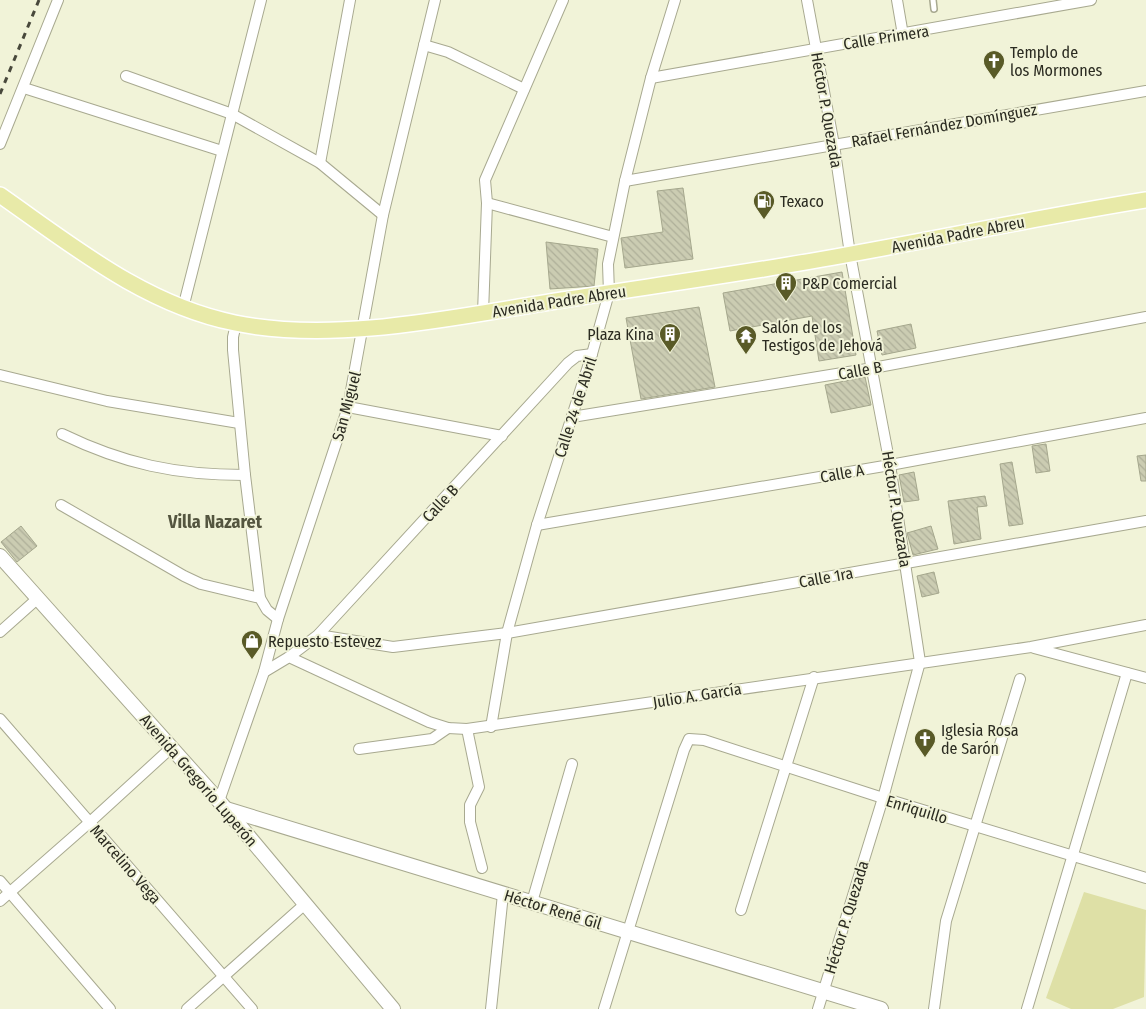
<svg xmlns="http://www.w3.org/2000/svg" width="1146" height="1009" font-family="'Fira Sans Condensed',sans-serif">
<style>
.park{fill:#dee0a6}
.building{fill:url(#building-back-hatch);stroke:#a5a78d}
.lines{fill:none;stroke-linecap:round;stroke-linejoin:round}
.lane-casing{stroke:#a8a990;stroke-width:8}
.street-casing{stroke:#a8a990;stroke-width:12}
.secondary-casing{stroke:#a8a990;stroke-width:16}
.primary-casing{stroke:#fff;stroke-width:18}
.lane{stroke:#fff;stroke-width:5}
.street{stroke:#fff;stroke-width:10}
.secondary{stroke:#fff;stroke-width:14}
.primary{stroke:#e8eaa8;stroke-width:15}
.rail{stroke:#48483b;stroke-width:3;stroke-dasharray:6 6;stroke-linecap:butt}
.labels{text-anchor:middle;stroke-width:4;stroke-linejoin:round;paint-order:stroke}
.street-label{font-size:16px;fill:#2b2b21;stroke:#f1f3d8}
.poi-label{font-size:16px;fill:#2b2b21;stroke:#f1f3d8;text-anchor:start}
.neighbourhood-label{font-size:18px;font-weight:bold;fill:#54553f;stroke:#f1f3d8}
</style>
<defs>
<pattern id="building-back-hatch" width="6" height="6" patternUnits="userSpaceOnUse" patternTransform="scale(1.25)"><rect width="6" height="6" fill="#cbccb2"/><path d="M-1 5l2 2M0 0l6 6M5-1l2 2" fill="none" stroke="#aeaf99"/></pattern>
</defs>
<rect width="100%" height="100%" fill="#f1f3d8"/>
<path class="park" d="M1084,892l62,18 -2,87 -31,12h-42l-25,-11z"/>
<g class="building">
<path d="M683,188l10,71 -68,9 -4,-30 42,-6 -6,-41z"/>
<path d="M546,242l52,7 -4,37 -44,3z"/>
<path d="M842,272l14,83 -37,6 -7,-45 -82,15 -7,-38z"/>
<path d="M699,307l16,80 -74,12 -15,-81z"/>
<path d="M911,324l5,24 -34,7 -5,-24z"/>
<path d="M865,377l6,28 -40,8 -6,-28z"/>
<path d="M1046,444l4,27 -14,2 -4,-27z"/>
<path d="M1146,455v26h-5l-4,-25z"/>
<path d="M1012,462l11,62 -14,2 -9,-62z"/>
<path d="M914,472l5,28 -15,2 -5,-27z"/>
<path d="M985,496l2,10 -10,1 4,32 -27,5 -6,-43z"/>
<path d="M21,526l16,20 -20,16 -16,-20z"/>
<path d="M931,526l7,23 -25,6 -6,-22z"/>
<path d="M934,572l5,21 -17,4 -5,-21z"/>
</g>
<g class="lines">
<g class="lane-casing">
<path id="lane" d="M933,0l1,9"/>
</g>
<g class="street-casing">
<g id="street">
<path d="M807,0l27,145 16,109 40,211 30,197 -37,136 -65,211"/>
<path d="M897,0l6,35"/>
<path d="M424,45l24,7 76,37"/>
<path d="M126,76l106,38 88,49 63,52"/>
<path d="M651,78l440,-78"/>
<path d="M24,88l198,63"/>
<path d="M0,144l58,-144"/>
<path d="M320,163l30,-163"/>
<path d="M625,181l521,-90"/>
<path d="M487,203l126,34"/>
<path d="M183,308l78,-308"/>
<path d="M483,313l4,-110 -2,-23 78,-180"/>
<path d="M236,324l-3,13v13l12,125 15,123"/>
<path d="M0,375l107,26 132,22"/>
<path d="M348,407l154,29"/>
<path d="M572,417l301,-49 273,-51"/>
<path d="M62,434c62,30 114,41 183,41"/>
<path d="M61,505l123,71 17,8 59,14 7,12 11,9"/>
<path d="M537,525l353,-60 256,-47"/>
<path d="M0,632l37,-33"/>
<path d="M318,635l75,12 114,-14 639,-112"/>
<path d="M1034,648l112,30"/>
<path d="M289,657l29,-22 250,-272 9,-7 15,-2"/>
<path d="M264,672l25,-15 140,65 19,6 19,1 564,-82 115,-22"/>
<path d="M0,719l252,290"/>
<path d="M491,727l16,-94 30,-108 55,-171 17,-61 -1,-29 17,-83 26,-103 24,-78"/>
<path d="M467,729l12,58 -9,18v17l12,46"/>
<path d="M359,749l73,-10 16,-11"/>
<path d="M219,801l45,-129 14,-53 70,-212 35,-192 52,-215"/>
<path d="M0,881l110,128"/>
<path d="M0,901l90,-79 81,-74"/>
<path d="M532,902l40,-138"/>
<path d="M741,910l73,-233"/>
<path d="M187,1009l118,-105"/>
<path d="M491,1009l12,-115"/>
<path d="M604,1009l80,-259 5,-11 15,1 179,58 263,80"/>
<path d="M934,1009l12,-88 74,-242"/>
<path d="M1027,1009l100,-336"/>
</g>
</g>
<g class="secondary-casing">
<g id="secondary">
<path d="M0,556l219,245 174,208"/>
<path d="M226,809l655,200"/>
</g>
</g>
<g class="primary-casing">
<path id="primary" d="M0,195c73,51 145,110 235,128 102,21 224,-7 327,-23 96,-15 193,-28 289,-46 99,-18 196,-38 295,-54"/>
</g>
<use href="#lane" class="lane"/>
<use href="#street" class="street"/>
<use href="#secondary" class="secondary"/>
<use href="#primary" class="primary"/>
<path class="rail" d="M0,94l39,-94"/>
</g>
<defs>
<g id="church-pin" transform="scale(1.125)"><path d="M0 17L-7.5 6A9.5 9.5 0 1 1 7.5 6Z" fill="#595a27" stroke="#f1f3d8"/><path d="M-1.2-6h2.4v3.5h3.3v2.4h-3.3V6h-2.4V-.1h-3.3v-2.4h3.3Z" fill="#fff"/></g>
<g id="fuel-pin" transform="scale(1.125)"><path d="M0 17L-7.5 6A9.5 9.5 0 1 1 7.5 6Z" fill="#595a27" stroke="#f1f3d8"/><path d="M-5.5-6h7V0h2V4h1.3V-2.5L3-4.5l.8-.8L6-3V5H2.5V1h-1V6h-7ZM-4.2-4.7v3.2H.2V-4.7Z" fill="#fff"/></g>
<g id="building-pin" transform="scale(1.125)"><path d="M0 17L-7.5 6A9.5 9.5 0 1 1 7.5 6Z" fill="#595a27" stroke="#f1f3d8"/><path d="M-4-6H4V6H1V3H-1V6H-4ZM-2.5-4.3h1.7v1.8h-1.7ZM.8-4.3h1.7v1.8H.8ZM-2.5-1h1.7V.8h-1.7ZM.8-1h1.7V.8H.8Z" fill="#fff"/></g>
<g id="temple-pin" transform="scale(1.125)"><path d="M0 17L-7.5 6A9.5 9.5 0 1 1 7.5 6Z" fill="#595a27" stroke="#f1f3d8"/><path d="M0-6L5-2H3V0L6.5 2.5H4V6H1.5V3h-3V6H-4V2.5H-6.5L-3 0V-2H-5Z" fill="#fff"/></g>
<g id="shop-pin" transform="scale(1.125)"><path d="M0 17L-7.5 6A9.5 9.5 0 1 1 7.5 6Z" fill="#595a27" stroke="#f1f3d8"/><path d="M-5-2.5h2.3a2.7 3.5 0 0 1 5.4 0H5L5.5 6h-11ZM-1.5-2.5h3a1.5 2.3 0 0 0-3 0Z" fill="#fff"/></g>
</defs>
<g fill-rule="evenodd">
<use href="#church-pin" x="994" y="61"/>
<use href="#fuel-pin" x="764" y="201"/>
<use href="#building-pin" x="786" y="283"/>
<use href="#building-pin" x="670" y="334"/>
<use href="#temple-pin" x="746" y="336"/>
<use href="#shop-pin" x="252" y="641"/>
<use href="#church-pin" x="925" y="739"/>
</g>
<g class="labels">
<g class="street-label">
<text transform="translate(886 37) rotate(-9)" y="6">Calle Primera</text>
<text transform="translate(827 110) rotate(80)" y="6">Héctor P. Quezada</text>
<text transform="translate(944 125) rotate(-10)" y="6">Rafael Fernández Domínguez</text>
<text transform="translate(958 234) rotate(-11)" y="6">Avenida Padre Abreu</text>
<text transform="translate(559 301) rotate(-9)" y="6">Avenida Padre Abreu</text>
<text transform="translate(860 370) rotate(-10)" y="6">Calle B</text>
<text transform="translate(346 406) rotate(-75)" y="6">San Miguel</text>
<text transform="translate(575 407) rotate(-72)" y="6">Calle 24 de Abril</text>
<text transform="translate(842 473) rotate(-10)" y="6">Calle A</text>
<text transform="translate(440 503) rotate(-47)" y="6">Calle B</text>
<text transform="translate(897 509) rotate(81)" y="6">Héctor P. Quezada</text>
<text transform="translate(826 577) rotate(-10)" y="6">Calle 1ra</text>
<text transform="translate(697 695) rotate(-9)" y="6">Julio A. García</text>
<text transform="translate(199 780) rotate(49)" y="6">Avenida Gregorio Luperón</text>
<text transform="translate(917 809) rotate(17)" y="6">Enriquillo</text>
<text transform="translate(126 864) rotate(49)" y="6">Marcelino Vega</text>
<text transform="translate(553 909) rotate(17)" y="6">Héctor René Gil</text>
<text transform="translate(846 917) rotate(-73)" y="6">Héctor P. Quezada</text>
</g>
<g class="poi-label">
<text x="1010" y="58">Templo de<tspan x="1010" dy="18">los Mormones</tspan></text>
<text x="780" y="207">Texaco</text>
<text x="802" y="289">P&amp;P Comercial</text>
<text x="762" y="333">Salón de los<tspan x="762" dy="18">Testigos de Jehová</tspan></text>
<text x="654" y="340" text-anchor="end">Plaza Kina</text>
<text x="268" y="647">Repuesto Estevez</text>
<text x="941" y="736">Iglesia Rosa<tspan x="941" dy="18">de Sarón</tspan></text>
</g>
<g class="neighbourhood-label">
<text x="215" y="528">Villa Nazaret</text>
</g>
</g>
</svg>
